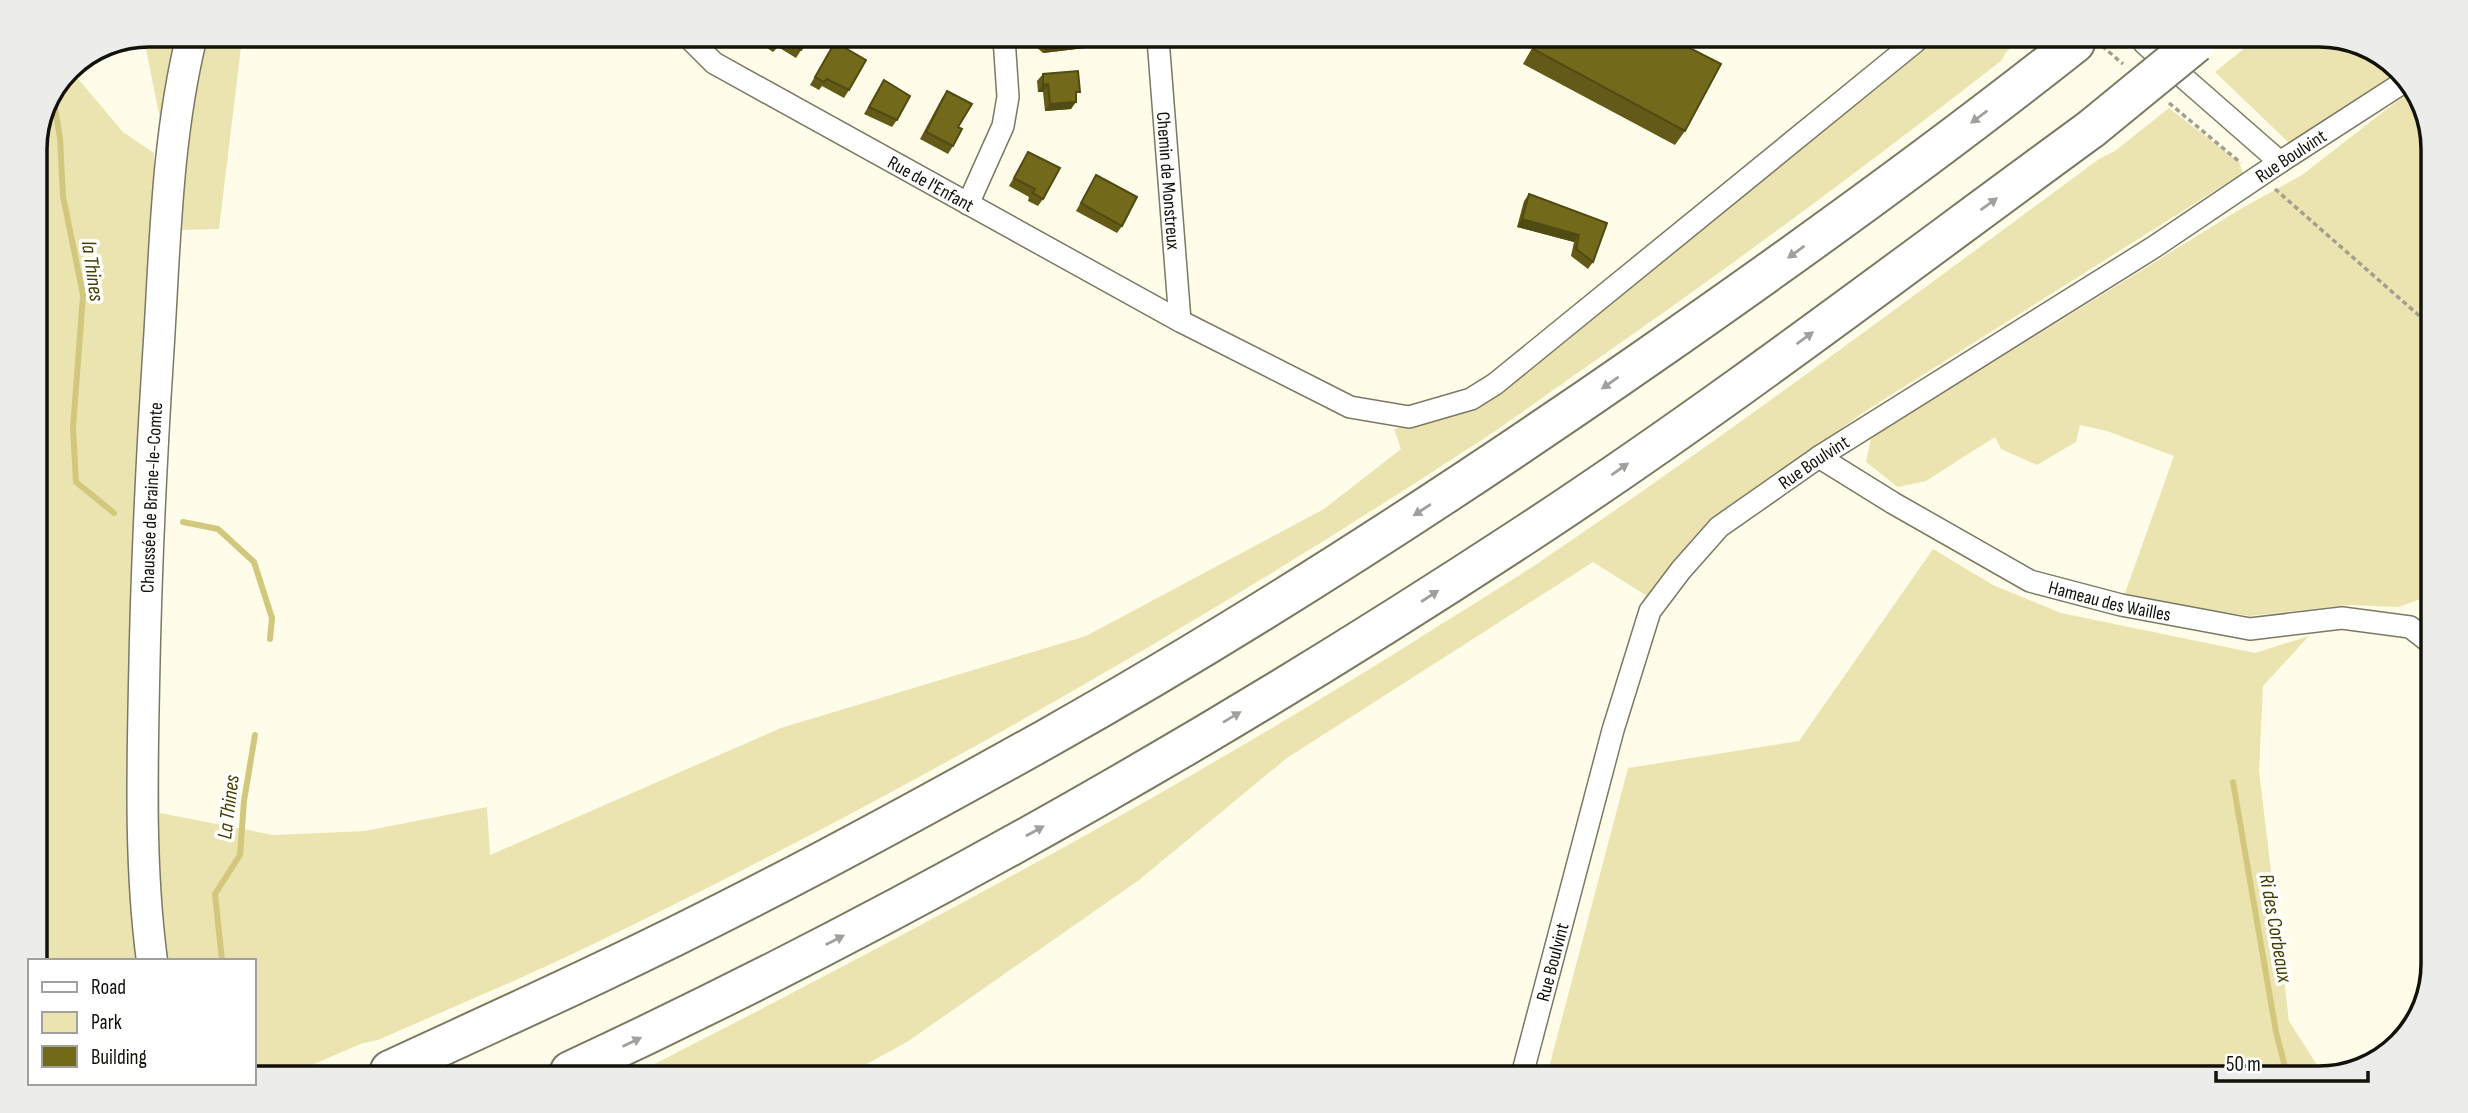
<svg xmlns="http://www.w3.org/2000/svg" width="2468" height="1113" font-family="'Sofia Sans Condensed',sans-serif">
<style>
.green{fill:#ebe4b0}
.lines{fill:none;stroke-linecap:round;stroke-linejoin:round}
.stream{stroke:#d2c87d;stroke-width:6}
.street-casing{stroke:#7b7863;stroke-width:24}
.secondary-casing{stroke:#7b7863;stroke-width:33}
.highway-casing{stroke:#7b7863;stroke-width:42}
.path{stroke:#a19f90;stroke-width:3.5;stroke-dasharray:5 3.5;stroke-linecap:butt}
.street{stroke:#fff;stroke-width:21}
.secondary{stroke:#fff;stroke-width:30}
.highway{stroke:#fff;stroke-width:38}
.highway-bridge-casing{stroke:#7b7863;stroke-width:42;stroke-linecap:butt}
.highway-bridge{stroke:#fff;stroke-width:38}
.wall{fill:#635a17}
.shaded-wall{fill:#504a13}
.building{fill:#73691b;stroke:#504a13;stroke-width:2}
.oneway{fill:#a1a09d}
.labels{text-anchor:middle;stroke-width:7;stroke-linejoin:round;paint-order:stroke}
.street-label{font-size:19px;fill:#131209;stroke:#fff}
.water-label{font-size:21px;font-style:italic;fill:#453e00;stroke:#fff}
.rim{fill:none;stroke:#131209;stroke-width:3.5}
</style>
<rect width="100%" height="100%" fill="#fffde9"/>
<g class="green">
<path d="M150,35h109l-18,12 -22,182 -37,1 -37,-186z"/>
<path d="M1923,42h95l-11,9 -6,10c-136,106 -274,208 -415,306 -42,29 -83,60 -126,87 -280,182 -571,348 -873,493 -68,33 -139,62 -209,93l-15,3 -63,27h-46v-109h-219v-819l34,-74 54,64 31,21 6,660 114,22 91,-4 122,-24 3,48 291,-127 305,-92 238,-127 77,-60 -7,-20 71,-17 44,-30z"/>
<path d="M2251,43l112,1 38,31 -110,70 -76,-73z"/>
<path d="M2414,88l19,54 -5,454 -29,11 -51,-2 -98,11 -126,-20 50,-140 -67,-25 -27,-6 -4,17 -39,23 -36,-16 -6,-12 -69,44 -28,6 -32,-25 5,-24 371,-230 60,-33z"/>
<path d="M2169,108l70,54 4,11 -379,239 -172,127 -45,57 -54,-34 -306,196 -148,122 -232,162 -55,30 -211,-1c262,-134 522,-272 772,-429 43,-28 88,-54 131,-83 189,-128 372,-265 555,-400l16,-8z"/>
<path d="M1933,549l60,36 68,28 194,40 54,-17 -46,50 -4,85 30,250 35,55 -777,-1 81,-307 171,-27z"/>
</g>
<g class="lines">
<g class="stream">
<path d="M54,102l6,36 3,58 20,99 -10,133 3,54 38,31"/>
<path d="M183,522l35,7 36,33 18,56 -2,21"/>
<path d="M2233,782l43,250 12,46"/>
<path d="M222,961l-7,-67 25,-39 4,-54 11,-66"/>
</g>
<g class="street-casing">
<g id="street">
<path id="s1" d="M688,37l26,26 466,258 170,86 59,10 62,-18 24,-15 420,-342"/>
<path id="s2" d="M1158,39l22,282"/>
<path d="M2144,43l136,119"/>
<path d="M968,204l35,-78 5,-29 -4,-59"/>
<path id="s3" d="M1819,457l74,46 137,78 91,24 129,24 92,-11 68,9 18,14"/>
<path id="s4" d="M1522,1075l91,-345 37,-119 31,-41 38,-43 100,-70 335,-210 126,-85 127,-82"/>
</g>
</g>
<g class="secondary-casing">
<g id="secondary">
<path id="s5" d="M152,961c-12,-91 -10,-184 -8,-276 2,-110 7,-219 14,-328 7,-107 8,-217 34,-322"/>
</g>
</g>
<g class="highway-casing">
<g id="highway">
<path d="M390,1070c69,-32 138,-63 207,-96 153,-72 302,-153 449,-235 206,-116 403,-244 596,-378 147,-102 293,-207 433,-318"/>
<path d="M570,1071c329,-153 646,-334 950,-533 196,-128 382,-271 571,-409"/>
</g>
</g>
<g class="path">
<path d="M2102,46l21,18"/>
<path d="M2169,103l72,60"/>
<path d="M2275,189l156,137"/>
</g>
<use href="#street" class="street"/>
<use href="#secondary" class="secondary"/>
<use href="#highway" class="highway"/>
<g class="highway-bridge-casing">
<path id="highway-bridge" d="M2091,129l105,-86"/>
</g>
<use href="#highway-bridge" class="highway-bridge"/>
</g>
<g class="wall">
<path d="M759,37l50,1 -13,20 -18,-11 -5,5 -16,-11z"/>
<path d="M1037,39h53v1l-5,8 -42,5 -10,-9z"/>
<path d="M1536,41h140l9,90 -10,14 -152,-81z"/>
<path d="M835,42l14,48 -5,8 -22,-12 -3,4 -9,-5z"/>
<path d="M1043,74l33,23 -5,12 -26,2 -2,-19h-5l-1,-11z"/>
<path d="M884,80l13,40 -5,7 -28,-13z"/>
<path d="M947,91l11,36 -5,19 -5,8 -28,-15 22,-41z"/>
<path d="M1028,152l15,47 -5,7 -10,-5 1,-4 -20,-11z"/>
<path d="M1096,175l26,51 -5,7 -41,-22z"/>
<path d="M1529,194l78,29 -14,39 -5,7 -17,-13 3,-14 -57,-15 7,-26z"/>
</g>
<g class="shaded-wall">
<path d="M1090,40l-5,8 -42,5 5,-8z"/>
<path d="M1048,84l-5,8h-5l5,-7z"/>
<path d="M1076,102l-5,7 -26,2 5,-7z"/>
<path d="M1522,219l57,16 -5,7 -57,-15z"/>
</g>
<g class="building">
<path d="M768,37l41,1 -8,12 -18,-11 -5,5z"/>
<path d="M1041,39h49v1l-42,5z"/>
<path d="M1538,41h138l45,23 -36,67 -152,-82z"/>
<path d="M835,42l31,18 -17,30 -22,-11 -3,3 -9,-5z"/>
<path d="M1078,71l2,21h-4v10l-26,2 -2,-20 -5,1v-11z"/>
<path d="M884,80l26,16 -13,24 -28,-13z"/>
<path d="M947,91l25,13 -14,23 4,2 -9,17 -27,-14z"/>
<path d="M1028,152l32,16 -17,31 -10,-6 2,-4 -21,-11z"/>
<path d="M1096,175l41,22 -15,29 -41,-23z"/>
<path d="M1529,194l78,29 -14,39 -17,-13 3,-14 -57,-16z"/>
</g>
<defs><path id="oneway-solid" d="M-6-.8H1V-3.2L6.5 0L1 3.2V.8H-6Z" transform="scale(1.75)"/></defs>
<g class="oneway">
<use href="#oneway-solid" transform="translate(1979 117) rotate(143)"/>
<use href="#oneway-solid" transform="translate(1989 204) rotate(-36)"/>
<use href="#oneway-solid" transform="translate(1796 252) rotate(144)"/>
<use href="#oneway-solid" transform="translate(1805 338) rotate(-36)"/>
<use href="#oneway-solid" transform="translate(1610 383) rotate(145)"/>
<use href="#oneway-solid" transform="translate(1620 469) rotate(-35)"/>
<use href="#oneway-solid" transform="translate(1422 510) rotate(147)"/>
<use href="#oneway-solid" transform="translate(1430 596) rotate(-33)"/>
<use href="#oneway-solid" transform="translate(1232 717) rotate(-31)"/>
<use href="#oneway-solid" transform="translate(1035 831) rotate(-29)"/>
<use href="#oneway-solid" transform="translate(835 940) rotate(-27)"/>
<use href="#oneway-solid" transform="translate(632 1042) rotate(-26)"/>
</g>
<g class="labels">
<g class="street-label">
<text dy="7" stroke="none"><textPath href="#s4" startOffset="1272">Rue Boulvint</textPath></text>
<text dy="7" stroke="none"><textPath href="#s2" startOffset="142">Chemin de Monstreux</textPath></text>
<text dy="7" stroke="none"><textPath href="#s1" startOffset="285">Rue de l'Enfant</textPath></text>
<text dy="7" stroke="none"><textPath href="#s4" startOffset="705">Rue Boulvint</textPath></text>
<text dy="7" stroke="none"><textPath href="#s5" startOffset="464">Chaussée de Braine-le-Comte</textPath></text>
<text dy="7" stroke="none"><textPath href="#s3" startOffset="327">Hameau des Wailles</textPath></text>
<text dy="7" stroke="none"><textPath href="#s4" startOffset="117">Rue Boulvint</textPath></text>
</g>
<g class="water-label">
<text transform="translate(93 271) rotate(82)" y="7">la Thines</text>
<text transform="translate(228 807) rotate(-83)" y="7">La Thines</text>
<text transform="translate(2276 928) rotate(80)" y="7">Ri des Corbeaux</text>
</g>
</g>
<path d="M0 0H2468V1113H0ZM149 47H2319A102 102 0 0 1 2421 149V964A102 102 0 0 1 2319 1066H149A102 102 0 0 1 47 964V149A102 102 0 0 1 149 47Z" fill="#ececeb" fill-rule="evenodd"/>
<path class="rim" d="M149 47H2319A102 102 0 0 1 2421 149V964A102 102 0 0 1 2319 1066H149A102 102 0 0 1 47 964V149A102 102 0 0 1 149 47Z"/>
<rect x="28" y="959" width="228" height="126" fill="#ffffff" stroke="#a1a09d" stroke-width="2"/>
<rect x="42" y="982" width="35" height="10" fill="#ffffff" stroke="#a1a09d" stroke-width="2"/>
<text x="91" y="994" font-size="21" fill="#131209">Road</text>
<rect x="42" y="1012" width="35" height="21" fill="#ebe4b0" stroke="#a1a09d" stroke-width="2"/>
<text x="91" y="1029" font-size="21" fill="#131209">Park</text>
<rect x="42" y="1046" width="35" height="21" fill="#73691b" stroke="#a1a09d" stroke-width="2"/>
<text x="91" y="1064" font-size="21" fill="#131209">Building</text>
<path d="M2216 1071v10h152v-10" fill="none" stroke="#131209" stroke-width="3.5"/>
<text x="2226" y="1071" font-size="21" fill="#131209" stroke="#ffffff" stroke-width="5" paint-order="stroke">50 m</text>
</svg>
